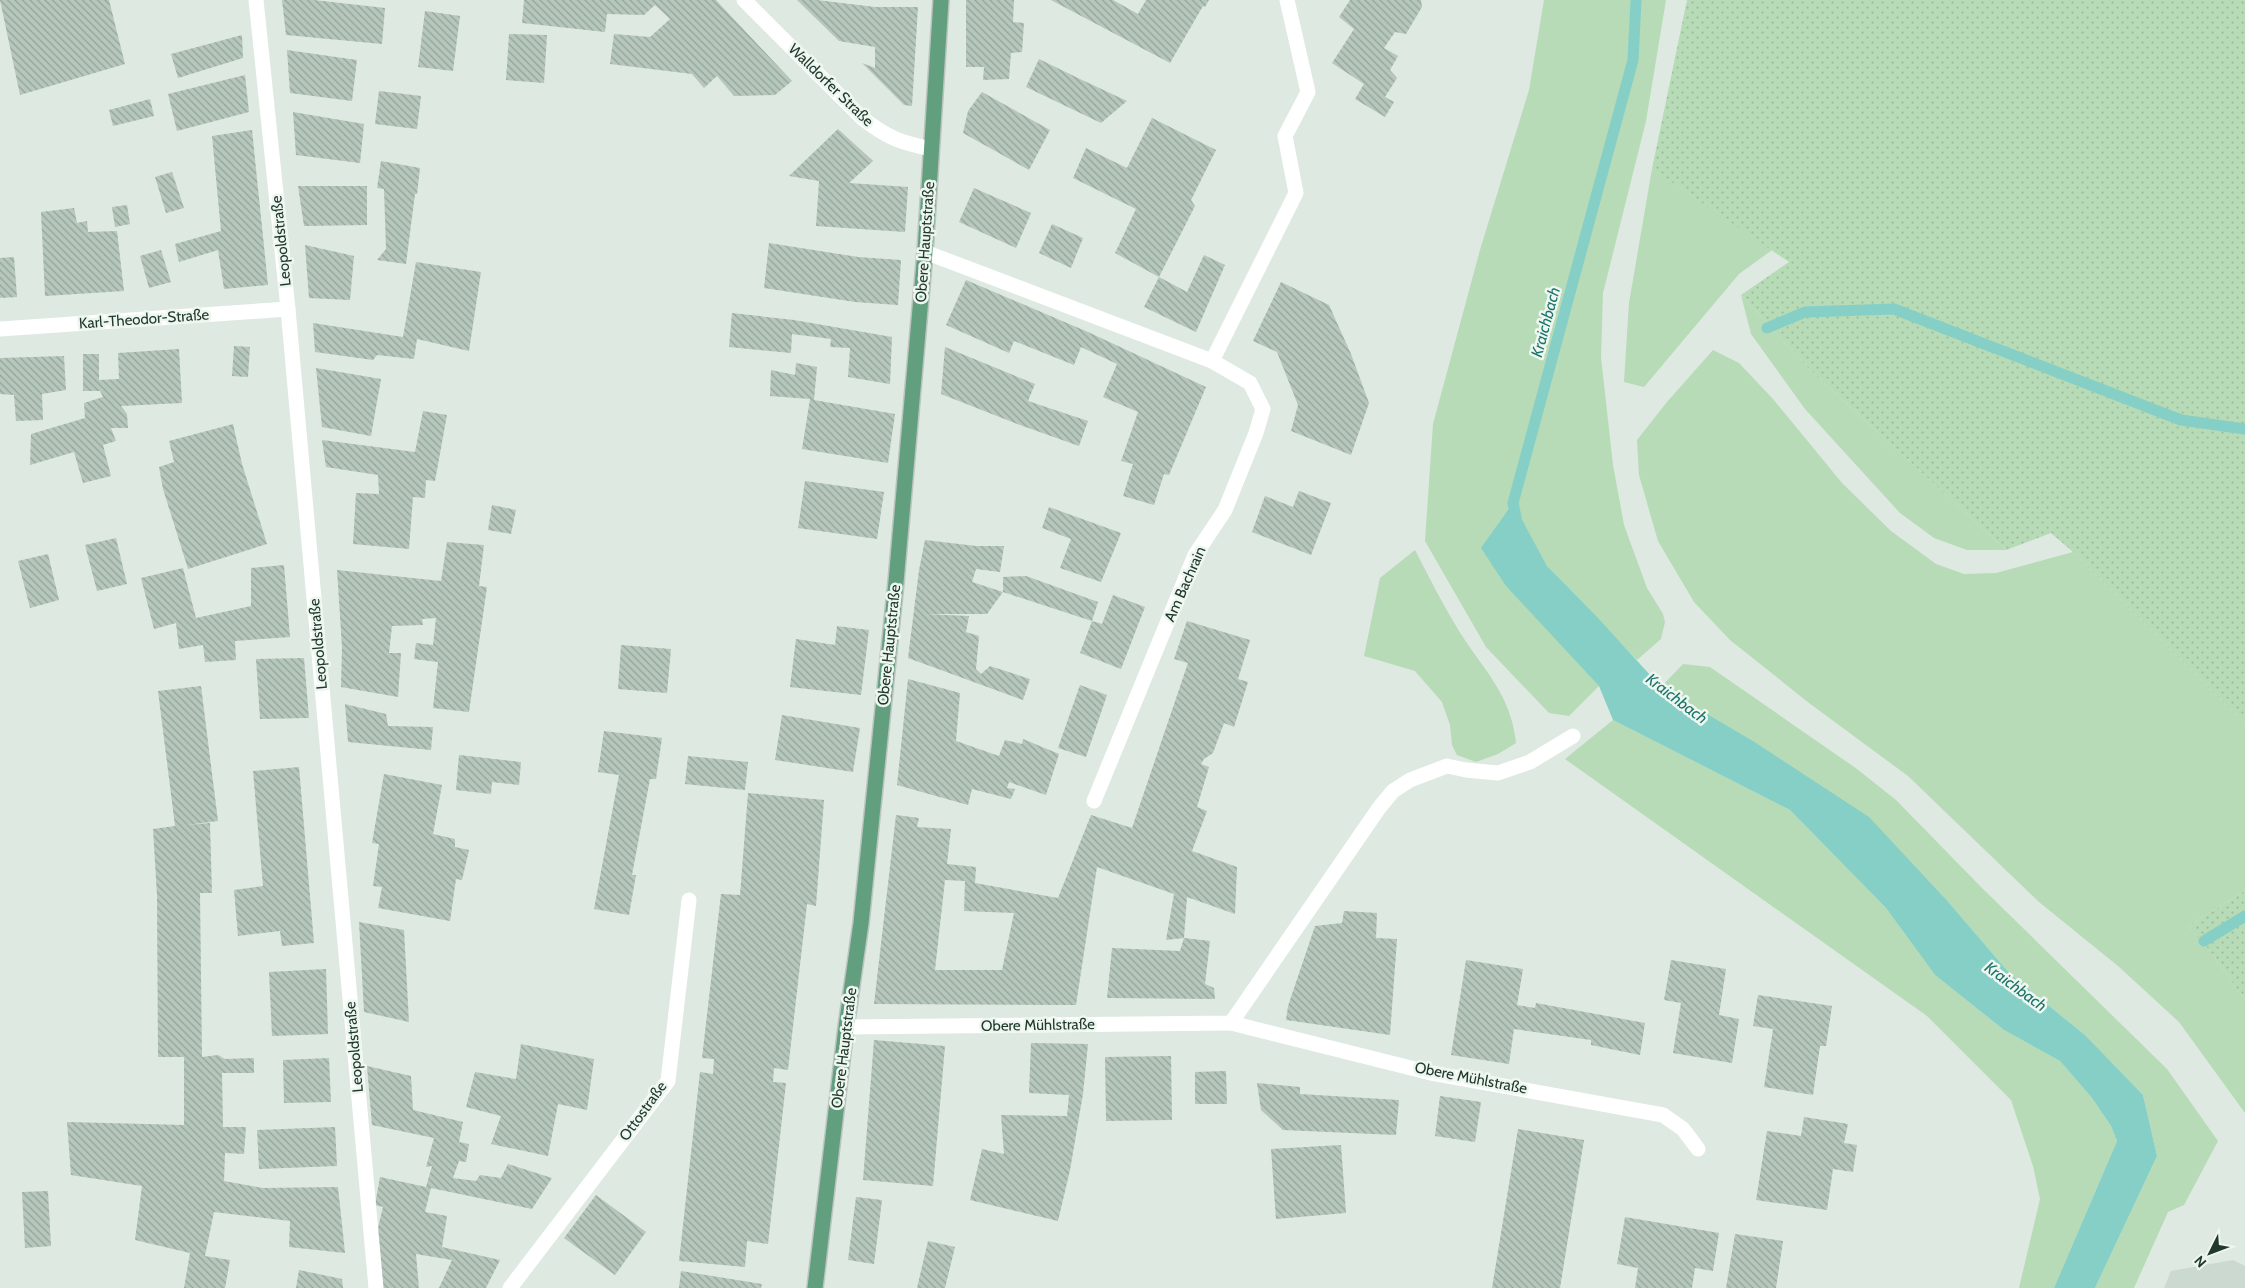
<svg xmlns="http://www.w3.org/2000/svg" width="2245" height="1288" font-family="Cabin,sans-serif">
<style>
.built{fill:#ccd9d0}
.grass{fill:#b6dbb6}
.garden{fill:url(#garden-dots)}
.water{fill:#85cfc7}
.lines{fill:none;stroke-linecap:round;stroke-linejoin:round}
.stream{stroke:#85cfc7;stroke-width:11}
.building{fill:url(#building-back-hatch);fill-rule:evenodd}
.major-casing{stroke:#bcc4bf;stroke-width:18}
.minor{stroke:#fff;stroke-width:15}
.major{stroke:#629f7f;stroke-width:15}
.labels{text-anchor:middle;stroke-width:5;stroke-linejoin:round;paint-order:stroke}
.street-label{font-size:15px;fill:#20392b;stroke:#eef6f0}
.water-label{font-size:16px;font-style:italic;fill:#1b736a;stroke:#eef6f0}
</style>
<defs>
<pattern id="garden-dots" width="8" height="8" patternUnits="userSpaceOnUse" patternTransform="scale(1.25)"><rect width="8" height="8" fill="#b6dbb6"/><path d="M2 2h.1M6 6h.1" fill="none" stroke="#9cbd9d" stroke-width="1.8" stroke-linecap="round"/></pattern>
<pattern id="building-back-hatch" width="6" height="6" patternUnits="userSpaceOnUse" patternTransform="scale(1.25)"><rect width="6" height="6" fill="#b6c7bc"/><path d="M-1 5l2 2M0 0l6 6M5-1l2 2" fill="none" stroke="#94a399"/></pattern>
</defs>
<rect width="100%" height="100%" fill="#dee9e1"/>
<path class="built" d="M2233,1260l12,6v22h-81l7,-17z"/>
<g class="grass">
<path d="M1544,0h122l-20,121 -43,172 -2,64 12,108 11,60 23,63 16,26 2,8 -4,17 -24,21 -90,-94 -35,-62 56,147 31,35 -30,30 -20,-3 -63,-66 -61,-106 8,-117 47,-174 49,-160z"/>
<path d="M1652,169l120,81 -33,24 -95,113 -20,-5 5,-79z"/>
<path d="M1741,295l69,75 196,180h-39l-33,-12 -34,-25 -95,-104 -54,-75z"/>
<path d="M1713,350l26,13 34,36 69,84 49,48 45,33 28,10 32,-1 77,-21 172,172v167l-57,35 22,25 35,49v113l-66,-91 -61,-56 -79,-64 -131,-126 -99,-73 -79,-63 -36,-38 -36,-61 -19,-66 -2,-35 30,-38z"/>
<path d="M1415,550c14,27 28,55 44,81 25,40 52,63 57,112l-18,11 -22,8 -19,-7 -5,-10 -2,-20 -8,-23 -27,-31 -51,-15 16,-78z"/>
<path d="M1683,664l27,3 147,102 39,31 85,87 186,182 51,72 -34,64 -16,7 -34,76h-39l62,-132 -14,-61 -57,-59 -76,-62 -60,-70 -289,-217z"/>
<path d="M1613,720l177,90 96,98 49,67 69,55 56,31 32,37 19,28 6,15 -63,147h-35l21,-89 -7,-33 -22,-66 -84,-84 -362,-257z"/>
</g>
<g class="garden">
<path d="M1687,0h558v724l-172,-172 -22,-19 -45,17 -196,-180 -69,-75 48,-33 -137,-93z"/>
<path d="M2245,891v109l-35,-49 -22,-25z"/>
</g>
<path class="water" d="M1513,503l34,63 51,52 63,69 95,56 113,74 81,87 60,70 76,62 57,59 14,61 -62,132h-41l63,-147 -6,-15 -19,-28 -32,-37 -56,-31 -69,-55 -49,-67 -96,-98 -177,-90 -14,-34 -93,-100 -25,-38z"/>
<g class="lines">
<g class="stream">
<path d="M1767,328l38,-16 89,-3 287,111 64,9"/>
<path d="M1516,517l-3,-14 120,-443 3,-60"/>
<path d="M2204,941l41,-25"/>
</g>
</g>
<g class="building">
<path d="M0,0h109l16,64 -105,31z"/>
<path d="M282,0h32l71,8 -3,36 -96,-9z"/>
<path d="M524,0h192l76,81 -17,14 -41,1 -17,-20 -13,12 -12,-14 -82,-10 4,-30 36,3 20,-18 -15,-14 -11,10 -37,-1 -2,18 -83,-9z"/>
<path d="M797,0h20l58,7h43l-6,99 -8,-1 -42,-42 13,5v-21l-36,-6z"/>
<path d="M966,0h48l-1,22 11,1 -2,29 -11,1 -2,26 -26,1 1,-13h-18z"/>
<path d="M1051,0h62l25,14 8,-14h63l-4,7 -2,-1 -33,57z"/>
<path d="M1350,0h71l1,7 -16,27 -11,-2 -11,16 14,8 -8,14 7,8 -12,19 9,5 -9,15 -30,-18 9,-15 -32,-21 22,-34 -15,-12z"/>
<path d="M425,11l35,5 -7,55 -35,-4z"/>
<path d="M509,34l38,1 -3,48 -38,-3z"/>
<path d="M242,35l1,23 -65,20 -7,-24z"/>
<path d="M287,50l70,10 -5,41 -62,-8z"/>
<path d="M1039,59l41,20 47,22 -26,22 -75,-36z"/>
<path d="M245,75l4,37 -72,19 -9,-37z"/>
<path d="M379,91l42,5 -4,33 -42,-5z"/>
<path d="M982,92l68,38 -21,40 -66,-37 5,-22z"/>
<path d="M150,99l4,17 -41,10 -4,-16z"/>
<path d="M293,112l71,12 -4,39 -64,-8z"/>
<path d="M1152,118l64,32 -25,50 4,6 -36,71 -44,-24 21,-44 -63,-31 13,-30 41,20z"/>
<path d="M838,129l35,32 -24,22 59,4 -3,45 -89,-6 3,-45 -30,-5z"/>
<path d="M252,130l16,155 -44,4 -6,-39 -39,12 -4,-18 46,-13 -9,-95z"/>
<path d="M381,161l39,7 -3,26h-2l-9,70 -29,-4 9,-11 -2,-60 -7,-1z"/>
<path d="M172,172l12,36 -18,5 -11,-36z"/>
<path d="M298,186h69v39l-63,1z"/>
<path d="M974,188l57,25 -15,35 -57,-26z"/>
<path d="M127,205l3,19 -15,3 -3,-20z"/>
<path d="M74,208l3,15 10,-2 1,11 29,-1 7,60 -79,5 -4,-84z"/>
<path d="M1052,224l31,14 -12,30 -32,-15z"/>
<path d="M769,243l89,14 43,3 -3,45 -43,-3 -91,-14z"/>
<path d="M305,245l49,11 -4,44 -41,-2z"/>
<path d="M161,250l10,32 -22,6 -9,-32z"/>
<path d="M1204,255l21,10 -29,67 -52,-25 15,-30 28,15z"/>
<path d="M14,257l3,40 -17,1v-40z"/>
<path d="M416,262l65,10 -12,79 -52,-12 -3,20 -37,-4 -4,5 -58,-8 -2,-29 90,14z"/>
<path d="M966,280l122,52 118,55 -37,88 -5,-1 -10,31 -31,-9 10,-32 -12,-3 17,-49 -35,-15 14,-33 -36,-17 -7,18 -60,-24 -5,12 -63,-28z"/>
<path d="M1281,282l48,23 22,49 18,49 -18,52 -60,-24 7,-26 -21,-53 -24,-11z"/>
<path d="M732,313l62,7 98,17 -2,47 -42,-7 2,-29 -20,-1 1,-8 -39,-5 -1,19 -62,-6z"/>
<path d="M234,346l16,1 -2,30 -16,-1z"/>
<path d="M945,347l90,37 -7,17 60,20 -9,25 -59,-21 -79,-31z"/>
<path d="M179,349l3,54 -61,3 6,8 1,14h-17l5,13 -13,4 8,31 -28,7 -9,-31 -44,13 1,-31 54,-16 -1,-15 19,-6 -3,-6h-17v-37h16v26l20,-1 -1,-26z"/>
<path d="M64,356l2,34 -24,4 1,26 -27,1 -2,-26 -14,-1v-36z"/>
<path d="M796,363l21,4 -3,33 81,14 -7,49 -86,-14 8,-50 -40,-3 1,-26 24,5z"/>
<path d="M316,368l65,11 -10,57 -49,-9z"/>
<path d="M423,411l24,4 -12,66 -9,-1 -1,18 -12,-1 -4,52 -56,-5 3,-51 23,1 -1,-19 -52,-8 -4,-27 93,12z"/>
<path d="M233,424l9,40 25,80 -79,25 -25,-80 -4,-22 15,-5 -5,-21z"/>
<path d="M805,481l79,11 -7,47 -79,-11z"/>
<path d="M1299,491l32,12 -20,52 -59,-23 13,-36 28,11z"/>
<path d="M492,505l24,5 -5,24 -23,-4z"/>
<path d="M1049,507l72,26 -20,49 -41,-14 11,-29 -29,-11z"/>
<path d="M116,538l11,46 -30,7 -12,-46z"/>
<path d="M925,540l51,6h28l-4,26 -24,-3 -4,13 31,10 -16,22h-63l45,2 -3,16 13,4 -3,33 5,5 9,-8 40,13 -7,21 -115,-42 11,-88z"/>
<path d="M447,542l37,3 -5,41 8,1 -18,125 -36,-4 5,-46 -24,-3 2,-16 17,2 3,-27 -14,1 1,6 -31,1 -3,27h12l-3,44 -57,-10 1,-40 -5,-77 104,11z"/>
<path d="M48,554l11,46 -29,8 -12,-47z"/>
<path d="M284,565l6,72 -55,4 1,19 -31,2 -2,-17 -24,4 -3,-26 -22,6 -13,-51 42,-10 13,50 55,-12v-38z"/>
<path d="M1026,576l72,26 -6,19 -89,-29v-15z"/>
<path d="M1113,595l32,12 -24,62 -41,-16 12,-32 10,3z"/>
<path d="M1187,621l63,19 -12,39 10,3 -14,45 -10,-4 -11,30 -9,6 -3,5 8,3 -12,40 10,4 -15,40 45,16 -2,47 -48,-17 -3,41 -18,2 8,-46 -77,-27 -21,138 -202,-1 22,-189 23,3 -2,9 34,2 -4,35 29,3 -1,16 83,15 33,-83 41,13 56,-165 -14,-4zM945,880l20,1 -1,30 50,2 -12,57h-67z"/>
<path d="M837,626l32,4 -8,65 -71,-8 6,-48 39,6z"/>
<path d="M621,645l50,4 -4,44 -49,-4z"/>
<path d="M304,658l5,60 -49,1 -4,-60z"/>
<path d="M908,679l52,14 -4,48 43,15 6,-16 17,4 1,-5 36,15 -13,41 -37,-13 -2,6 8,1 -4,10 -39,-10 -4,16 -71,-20z"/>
<path d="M1080,685l27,10 -21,62 -28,-9z"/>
<path d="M201,686l17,135 -32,4 24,-2 2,70h-12l2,164 16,-2 7,4 29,-1v15h-32l1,54h23l-2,27 -19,-1 -1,28 39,7 75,-1 7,66 -56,-6 1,-26 -76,-9 -9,44 25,4 -5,28h-41l6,-35 -55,-13 7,-54 -71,-11 -4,-53 117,3v-68h-26l-1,-162 -4,-66 22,-3 -17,-135z"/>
<path d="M345,704l41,10 2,12 45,1 -2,23 -83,-8z"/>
<path d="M782,715l78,13 -7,44 -78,-12z"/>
<path d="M604,731l58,7 -6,41h-6l-18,96h4l-7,40 -35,-6 25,-134 -21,-3z"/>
<path d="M459,755l62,7 -2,23 -27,-3 -1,12 -35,-4z"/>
<path d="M688,756l60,6 -3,28 -60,-6z"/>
<path d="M299,767l15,176 -32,3 -2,-15 -42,5 -4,-46 29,-4 -10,-115z"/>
<path d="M384,774l58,11 -9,49 22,5v8l14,3 -7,30 -6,-1 -6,42 -72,-13 4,-21 -9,-1 6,-42 -7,-1z"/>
<path d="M748,793l76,7 -8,106 -9,-2 -19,166 -14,-2 -1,14 13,1 -18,161 -21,-3 -2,26 -66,-6 21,-189 13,2 1,-15 -12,-1 19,-164 19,1z"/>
<path d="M1344,911l33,2 -1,25 21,1 -7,96 -104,-15 2,-14 27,-80 27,-3z"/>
<path d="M359,922l45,8 5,92 -45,-10z"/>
<path d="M1184,938l26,3 -5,43 9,4 1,11 -108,-1 5,-50 68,3z"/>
<path d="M1466,960l57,9 -6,36 18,3 1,-5 109,20 -5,32 -49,-10v-5l-77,-11 -5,35 -58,-9z"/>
<path d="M1671,960l55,9 -7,46 20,4 -7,44 -59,-10 8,-50 -17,-3z"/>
<path d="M326,969l2,65 -56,2 -3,-64z"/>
<path d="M1758,995l74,11 -6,40h-6l-7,49 -49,-8 9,-58 -20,-3z"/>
<path d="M874,1040l71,6 -12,140 -70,-6z"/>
<path d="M1031,1043l57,1 -5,50 -13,76 -12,51 -88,-21 12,-51 22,5 -3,-39 66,1 2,-21 -40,-2z"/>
<path d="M521,1044l73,15 -7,51 -29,-6 -10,52 -57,-12 10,-28 -35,-9 9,-35 41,7z"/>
<path d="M1171,1056l1,64 -66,1 -1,-64z"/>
<path d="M329,1058l2,44 -47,1 -1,-43z"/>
<path d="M367,1066l44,10 2,34 50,12 -4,20 10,2 -3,18 -7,-1 -6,17 23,3 4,-6 21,3 7,-14 44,14 -20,31 -101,-21 -6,24 22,4 -5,31 58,13 -14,28h-47l13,-28 -36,-6 3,34h-37l-5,-56 6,-25 -8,-2 5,-28 46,10 6,-21 -6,1 8,-29 -62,-13z"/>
<path d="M1226,1071l1,33h-32v-32z"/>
<path d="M1257,1083l43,4v7l99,6 -3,35 -113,-5 -22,-20z"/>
<path d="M1440,1096l41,6 -6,40 -40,-6z"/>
<path d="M1804,1117l44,7 -4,19 13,2 -4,27 -20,-3 -6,41 -71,-10 11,-69 34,5z"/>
<path d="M335,1127l2,39 -78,3 -2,-39z"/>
<path d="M1518,1129l66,11 -24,148h-68z"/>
<path d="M1341,1145l5,68 -70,6 -5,-70z"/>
<path d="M48,1191l3,55 -26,2 -3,-56z"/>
<path d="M596,1195l50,37 -31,43 -51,-37z"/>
<path d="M856,1197l26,3 -8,64 -26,-4z"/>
<path d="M1625,1217l94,16 -6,38 -18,-3 -3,20h-57l3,-20 -21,-4z"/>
<path d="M1735,1234l48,7 -7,47h-50z"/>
<path d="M928,1241l27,6 -10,41h-28z"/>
<path d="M299,1270l43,9 1,9h-47z"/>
<path d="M681,1271l81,13 -1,4h-82z"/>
</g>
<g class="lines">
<g class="major-casing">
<path id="major" d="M815,1288l31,-261 15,-104 35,-341 29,-330 16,-252"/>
</g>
<g class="minor">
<path d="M256,0l32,309 88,979"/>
<path d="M744,0l118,118c26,20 37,24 69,31"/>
<path d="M925,252l287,109"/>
<path d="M0,329l288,-20"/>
<path d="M1094,801l101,-246 30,-45 31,-77 7,-24 -13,-26 -38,-22 84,-168 -11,-57 23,-44 -21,-92"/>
<path d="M1231,1023l200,50 232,42 20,14 15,20"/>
<path d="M846,1027l385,-4 148,-215 14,-17 17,-11 37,-14 19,4 32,3 32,-11 43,-26"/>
<path d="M510,1288l158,-207 21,-181"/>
</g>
<use href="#major" class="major"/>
</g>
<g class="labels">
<g class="street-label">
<text transform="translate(831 85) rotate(44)" y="5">Walldorfer Straße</text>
<text transform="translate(281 241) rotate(-96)" y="5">Leopoldstraße</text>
<text transform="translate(925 242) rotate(-86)" y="5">Obere Hauptstraße</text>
<text transform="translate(144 319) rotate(-4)" y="5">Karl-Theodor-Straße</text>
<text transform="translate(1185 584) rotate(-66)" y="5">Am Bachrain</text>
<text transform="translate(318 644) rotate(-95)" y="5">Leopoldstraße</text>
<text transform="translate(889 645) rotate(-84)" y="5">Obere Hauptstraße</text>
<text transform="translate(1038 1025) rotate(-1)" y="5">Obere Mühlstraße</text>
<text transform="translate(354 1047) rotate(-95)" y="5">Leopoldstraße</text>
<text transform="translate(844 1048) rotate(-83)" y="5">Obere Hauptstraße</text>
<text transform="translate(1471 1078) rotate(11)" y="5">Obere Mühlstraße</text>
<text transform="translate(643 1111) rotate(-54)" y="5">Ottostraße</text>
</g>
<g class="water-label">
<text transform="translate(1545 322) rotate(-75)" y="6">Kraichbach</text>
<text transform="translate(1677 698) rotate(37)" y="6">Kraichbach</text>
<text transform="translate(2016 986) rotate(36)" y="6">Kraichbach</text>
</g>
</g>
<g transform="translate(2210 1253) rotate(228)" stroke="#eef6f0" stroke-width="4" paint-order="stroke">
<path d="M0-4L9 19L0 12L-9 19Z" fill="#20392b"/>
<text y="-8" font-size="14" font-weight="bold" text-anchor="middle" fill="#20392b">N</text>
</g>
</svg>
